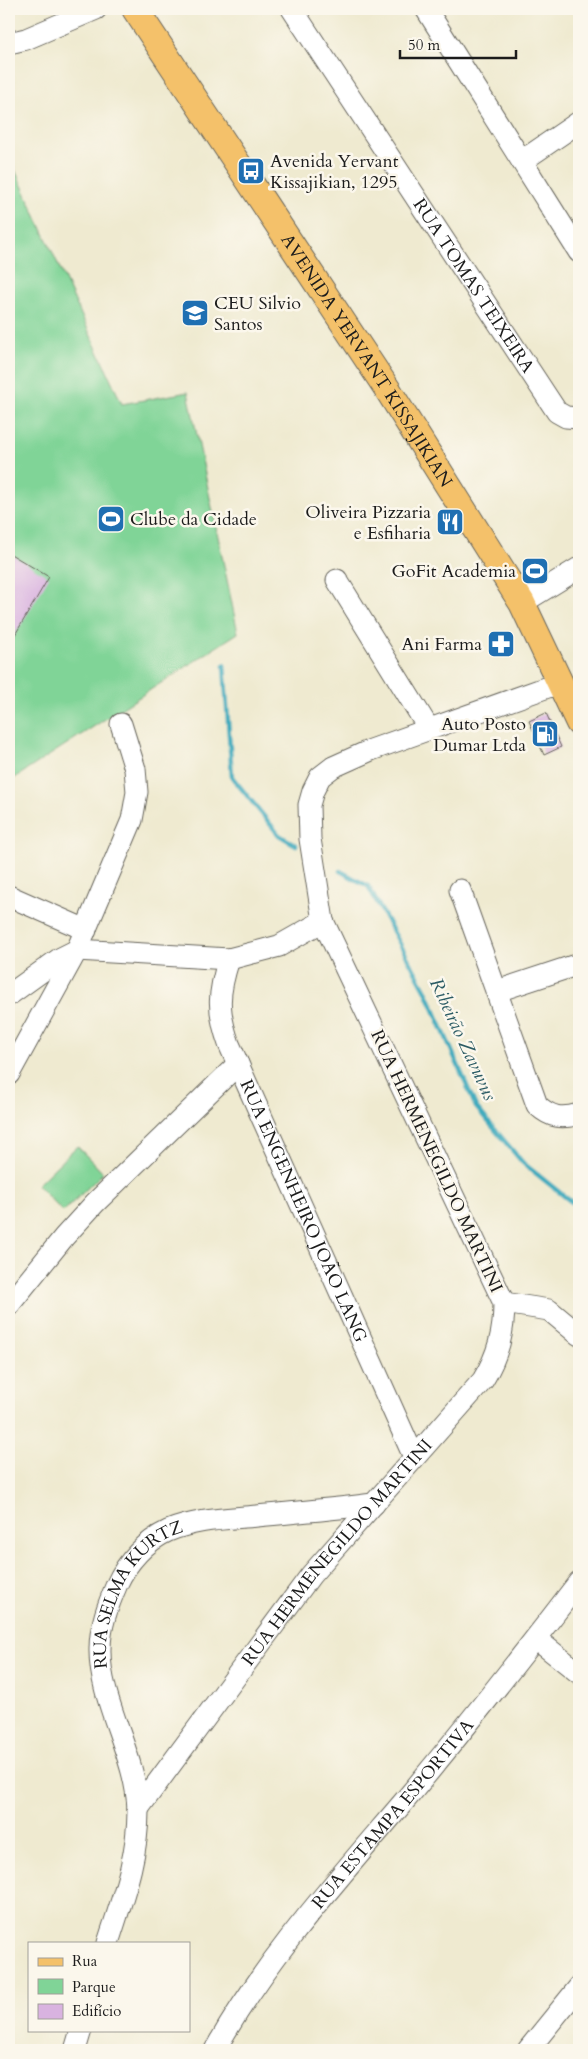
<svg xmlns="http://www.w3.org/2000/svg" width="588" height="2059" font-family="Cardo,serif">
<style>
.green{fill:#80d497;stroke:#4e785a}
.lines{fill:none;stroke-linecap:round;stroke-linejoin:round}
.stream{stroke:#3fabbe;stroke-width:4.5}
.building{fill:#d9b3e0}
.minor-casing{stroke:#66645b;stroke-width:23}
.major-casing{stroke:#66645b;stroke-width:28}
.minor{stroke:#fff;stroke-width:21}
.major{stroke:#f4c16a;stroke-width:26}
.labels{text-anchor:middle;stroke-width:5;stroke-linejoin:round;paint-order:stroke}
.poi-label{font-size:18px;fill:#1c1c1c;stroke:#fbf7ec;text-anchor:end}
.street-label{font-size:18px;fill:#1c1c1c;stroke:#fbf7ec}
.water-label{font-size:19px;font-style:italic;fill:#2c5c65;stroke:#fbf7ec}
</style>
<rect width="100%" height="100%" fill="#fbf7ec"/>
<filter id="ink" filterUnits="userSpaceOnUse"><feTurbulence type="fractalNoise" baseFrequency=".02" numOctaves="2"/><feDisplacementMap in="SourceGraphic" scale="10" xChannelSelector="R" yChannelSelector="G"/><feConvolveMatrix kernelMatrix="1 2 1 2 8 2 1 2 1" color-interpolation-filters="sRGB"/></filter>
<filter id="wash" filterUnits="userSpaceOnUse"><feTurbulence type="fractalNoise" baseFrequency=".0096" numOctaves="4" result="noise"/><feDisplacementMap in="SourceGraphic" scale="20" xChannelSelector="R" yChannelSelector="G"/><feGaussianBlur stdDeviation="1.12" result="paint"/><feColorMatrix in="noise" values="0 0 0 0 0 0 0 0 0 0 0 0 0 0 0 0 0 1.4 0 .05"/><feComposite in="paint" operator="in"/></filter>
<g filter="url(#wash)">
<rect width="100%" height="100%" fill="#efead0"/>
<g class="green">
<path d="M9,157l113,247 66,-12 50,241 -225,146 -4,-7z"/>
<path d="M77,1146l26,27 -40,39 -26,-27z"/>
</g>
<g class="lines">
<g class="stream">
<path d="M224,665l8,112 47,58 17,10"/>
<path d="M340,871l28,15 58,105 50,116 47,56 56,45"/>
</g>
</g>
<g id="blocks">
<g class="building">
<path d="M9,553l40,24 -40,68z"/>
<path d="M546,713l15,34 -17,8 -15,-34z"/>
</g>
</g>
</g>
<g filter="url(#ink)">
<use href="#blocks" fill-opacity="0" stroke="#66645b" stroke-width="1"/>
<g class="lines">
<g class="minor-casing">
<g id="minor">
<path id="s1" d="M292,9l265,403 9,5 13,1"/>
<path d="M426,9l153,243"/>
<path d="M9,43l17,-4 70,-30"/>
<path d="M522,161l57,-39"/>
<path d="M337,580l92,149"/>
<path d="M522,603l57,-35"/>
<path d="M460,890l77,215c14,13 25,14 42,9"/>
<path d="M9,896l77,34"/>
<path id="s2" d="M229,959c-11,34 -12,51 0,85l185,413"/>
<path d="M497,991l82,-27"/>
<path d="M9,995l50,-36 18,-9 152,9 50,-13 44,-25"/>
<path d="M9,1074l68,-124 55,-130 5,-28 -2,-23 -14,-45"/>
<path d="M504,1303l45,7 30,25"/>
<path d="M9,1305l55,-68 31,-34 143,-139"/>
<path d="M536,1639l43,34"/>
<path id="s3" d="M138,1809l173,-234 172,-195c15,-25 21,-47 21,-77l-181,-382 -13,-82 -1,-34 4,-14 7,-14 13,-10 38,-17 188,-67"/>
<path id="s4" d="M108,1943c14,-44 30,-85 30,-132 -1,-55 -39,-109 -38,-162 0,-23 8,-44 17,-65 10,-22 29,-43 51,-53 29,-12 59,-12 89,-15 39,-4 78,-7 117,-12"/>
<path d="M75,2050l6,-20"/>
<path id="s5" d="M215,2050c51,-92 124,-172 192,-252 59,-71 116,-143 172,-216"/>
<path d="M528,2050l51,-63"/>
</g>
</g>
<g class="major-casing">
<g id="major">
<path id="s6" d="M135,9l253,381 134,213 57,120"/>
</g>
</g>
<use href="#minor" class="minor"/>
<use href="#major" class="major"/>
</g>
</g>
<defs>
<g id="bus-square" transform="scale(1.4375)"><rect x="-9" y="-9" width="18" height="18" rx="4" fill="#1f6fb2" stroke="#fbf7ec"/><path d="M-5-6H5V4H4V6H2V4H-2V6H-4V4H-5ZM-3.5-4V0h7V-4ZM-3.5 1.2v1.5H-2V1.2ZM2 1.2v1.5H3.5V1.2Z" fill="#fff"/></g>
<g id="school-square" transform="scale(1.4375)"><rect x="-9" y="-9" width="18" height="18" rx="4" fill="#1f6fb2" stroke="#fbf7ec"/><path d="M0-5L7-2L0 1L-7-2ZM-4 1L0 2.5L4 1V4Q0 6-4 4Z" fill="#fff"/></g>
<g id="stadium-square" transform="scale(1.4375)"><rect x="-9" y="-9" width="18" height="18" rx="4" fill="#1f6fb2" stroke="#fbf7ec"/><path d="M0-5a6.5 5 0 1 0 0 10a6.5 5 0 1 0 0-10ZM-3.5-1.8h7v3.6h-7Z" fill="#fff"/></g>
<g id="restaurant-square" transform="scale(1.4375)"><rect x="-9" y="-9" width="18" height="18" rx="4" fill="#1f6fb2" stroke="#fbf7ec"/><path d="M-5-6h1v4h1v-4h1v4h1v-4h1v5L-1.5 .5V6h-2V.5L-5-1ZM5-6V6H3V1.5H1.5Q1.5-4 5-6Z" fill="#fff"/></g>
<g id="pharmacy-square" transform="scale(1.4375)"><rect x="-9" y="-9" width="18" height="18" rx="4" fill="#1f6fb2" stroke="#fbf7ec"/><path d="M-2-6h4v4h4v4h-4v4h-4v-4h-4v-4h4Z" fill="#fff"/></g>
<g id="fuel-square" transform="scale(1.4375)"><rect x="-9" y="-9" width="18" height="18" rx="4" fill="#1f6fb2" stroke="#fbf7ec"/><path d="M-5.5-6h7V0h2V4h1.3V-2.5L3-4.5l.8-.8L6-3V5H2.5V1h-1V6h-7ZM-4.2-4.7v3.2H.2V-4.7Z" fill="#fff"/></g>
</defs>
<g fill-rule="evenodd">
<use href="#bus-square" x="251" y="171"/>
<use href="#school-square" x="195" y="313"/>
<use href="#stadium-square" x="111" y="519"/>
<use href="#restaurant-square" x="450" y="522"/>
<use href="#stadium-square" x="535" y="571"/>
<use href="#pharmacy-square" x="501" y="644"/>
<use href="#fuel-square" x="545" y="734"/>
</g>
<g class="labels">
<g class="poi-label">
<text x="270" y="167" text-anchor="start">Avenida Yervant<tspan x="270" dy="21">Kissajikian, 1295</tspan></text>
<text x="214" y="309" text-anchor="start">CEU Silvio<tspan x="214" dy="21">Santos</tspan></text>
<text x="431" y="518">Oliveira Pizzaria<tspan x="431" dy="21">e Esfiharia</tspan></text>
<text x="130" y="525" text-anchor="start">Clube da Cidade</text>
<text x="516" y="577">GoFit Academia</text>
<text x="482" y="650">Ani Farma</text>
<text x="526" y="730">Auto Posto<tspan x="526" dy="21">Dumar Ltda</tspan></text>
</g>
<g class="street-label">
<text dy="6" stroke="none"><textPath href="#s1" startOffset="331">RUA TOMAS TEIXEIRA</textPath></text>
<text dy="6" stroke="none"><textPath href="#s6" startOffset="421">AVENIDA YERVANT KISSAJIKIAN</textPath></text>
<text transform="translate(437 1161) rotate(65)" y="6">RUA HERMENEGILDO MARTINI</text>
<text dy="6" stroke="none"><textPath href="#s2" startOffset="270">RUA ENGENHEIRO JOÃO LANG</textPath></text>
<text dy="6" stroke="none"><textPath href="#s3" startOffset="325">RUA HERMENEGILDO MARTINI</textPath></text>
<text dy="6" stroke="none"><textPath href="#s4" startOffset="372">RUA SELMA KURTZ</textPath></text>
<text dy="6" stroke="none"><textPath href="#s5" startOffset="296">RUA ESTAMPA ESPORTIVA</textPath></text>
</g>
<g class="water-label">
<text transform="translate(464 1039) rotate(65)" y="7">Ribeirão Zavuvus</text>
</g>
</g>
<rect width="588" height="2059" fill="none" stroke="#fbf7ec" stroke-width="30"/>
<rect x="28" y="1942" width="162" height="90" fill="#fbf7ec" stroke="#a29f99"/>
<rect x="38" y="1958" width="25" height="8" fill="#f4c16a" stroke="#a29f99"/>
<text x="72" y="1966" font-size="15" fill="#1c1c1c">Rua</text>
<rect x="38" y="1979" width="25" height="15" fill="#80d497" stroke="#a29f99"/>
<text x="72" y="1992" font-size="15" fill="#1c1c1c">Parque</text>
<rect x="38" y="2004" width="25" height="15" fill="#d9b3e0" stroke="#a29f99"/>
<text x="72" y="2016" font-size="15" fill="#1c1c1c">Edifício</text>
<path d="M400 50v8h116v-8" fill="none" stroke="#1c1c1c" stroke-width="2.5"/>
<text x="408" y="50" font-size="15" fill="#1c1c1c" stroke="#fbf7ec" stroke-width="4" paint-order="stroke">50 m</text>
</svg>
